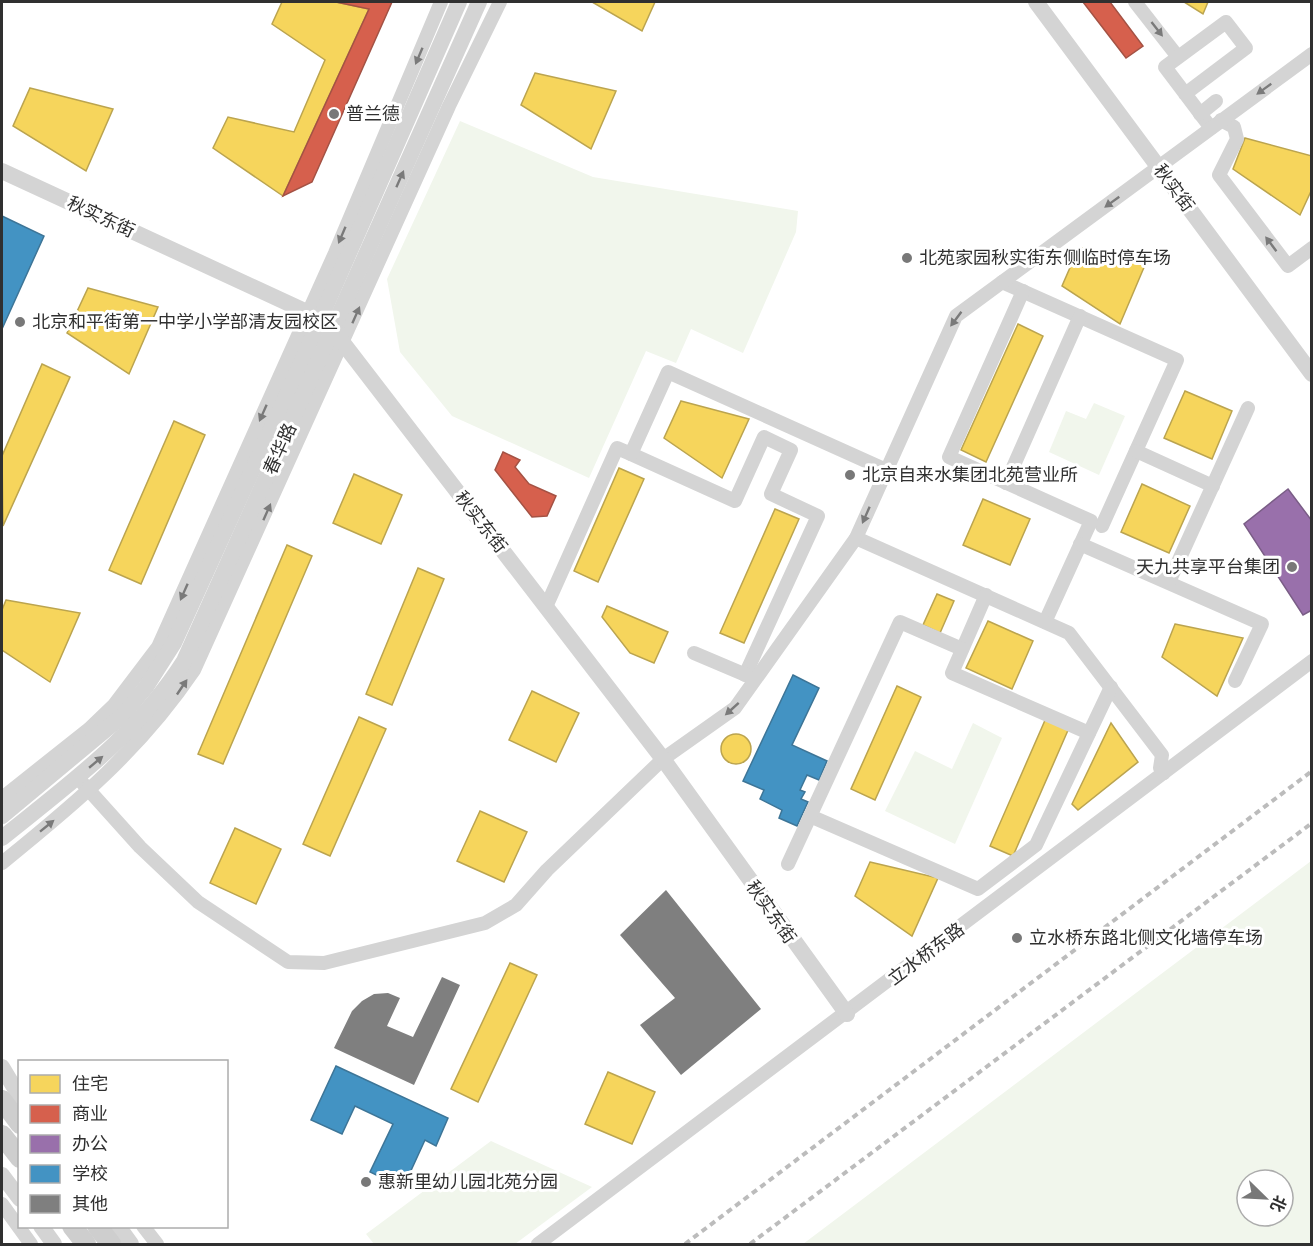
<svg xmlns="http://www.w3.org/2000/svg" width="1313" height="1246" font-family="'Sofia Sans Condensed','Noto Sans SC',sans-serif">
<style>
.green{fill:#f1f6ec;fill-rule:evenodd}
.homes{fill:#f6d55c;stroke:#bba44f;stroke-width:1.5}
.shops{fill:#d6604d;stroke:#a45244;stroke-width:1.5}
.offices{fill:#9970ab;stroke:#7a5d86;stroke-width:1.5}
.schools{fill:#4393c3;stroke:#3d7597;stroke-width:1.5}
.building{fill:#7f7f7f}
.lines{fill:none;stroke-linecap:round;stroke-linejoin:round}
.minor{stroke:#d4d4d4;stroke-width:14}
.tertiary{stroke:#d4d4d4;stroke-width:16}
.secondary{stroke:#cecece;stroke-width:20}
.rail{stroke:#bcbcbc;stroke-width:4;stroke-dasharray:6 4.5;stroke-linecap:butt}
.oneway{fill:#7a7a7a}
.poi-dot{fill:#787878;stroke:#fff;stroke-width:2}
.labels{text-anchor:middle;stroke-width:6;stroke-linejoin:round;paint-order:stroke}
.poi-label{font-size:18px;fill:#303030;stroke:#fff;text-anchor:start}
.street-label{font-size:18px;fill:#303030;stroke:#fff}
</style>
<rect width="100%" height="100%" fill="#fff"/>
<g class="green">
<path d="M460,121l133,56 205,34 -2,21 -53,121 -52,-24 -15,34 -30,-12 -57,127 -137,-62 -52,-64 -13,-73z"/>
<path d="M1094,403l31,13 -26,59 -50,-23 17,-41 20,8z"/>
<path d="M973,723l29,15 -47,106 -70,-33 30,-60 37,18z"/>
<path d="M1311,861v383h-508zM1247,1180h36v36h-36z"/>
<path d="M491,1141l101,46 -77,57h-141l-8,-10z"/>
</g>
<g class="homes">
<path d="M282,2h54l33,7 -86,187 -70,-48 15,-31 66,15 31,-72 -53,-36z"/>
<path d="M592,2h63l-13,29z"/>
<path d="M1184,2h24l-5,12z"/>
<path d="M535,73l81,18 -25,58 -70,-44z"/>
<path d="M30,88l83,21 -27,62 -73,-45z"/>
<path d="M1245,138l67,18v33l-12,26 -67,-46z"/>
<path d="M1079,247l66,18 -25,59 -58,-38z"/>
<path d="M88,288l70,19 -29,67 -62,-41z"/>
<path d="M1018,324l25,12 -57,126 -25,-12z"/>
<path d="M42,364l28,13 -67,149 -1,-70z"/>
<path d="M1185,391l47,20 -20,48 -48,-21z"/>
<path d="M681,401l68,18 -27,59 -58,-40z"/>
<path d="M174,421l31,14 -64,149 -32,-14z"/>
<path d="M619,468l25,11 -46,103 -24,-11z"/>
<path d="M354,474l48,21 -21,49 -48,-21z"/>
<path d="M1142,484l48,22 -21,47 -48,-21z"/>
<path d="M983,499l47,20 -20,46 -47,-20z"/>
<path d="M775,509l24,10 -55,124 -24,-10z"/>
<path d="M287,545l25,11 -89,208 -25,-10z"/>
<path d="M418,568l26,11 -52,126 -26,-11z"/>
<path d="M937,594l17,7 -14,32 -17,-8z"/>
<path d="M6,600l74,13 -30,69 -48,-32v-40z"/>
<path d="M607,606l61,26 -14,31 -24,-10 -28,-36z"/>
<path d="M988,621l45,20 -21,48 -46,-21z"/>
<path d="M1175,624l68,14 -26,58 -55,-39z"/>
<path d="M897,686l24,11 -46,103 -24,-11z"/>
<path d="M532,691l47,22 -23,49 -47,-22z"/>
<path d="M359,717l27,12 -56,127 -27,-12z"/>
<path d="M1046,718l23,10 -56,128 -23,-10z"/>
<path d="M1111,723l27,39 -60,48 -6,-6z"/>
<circle cx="736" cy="749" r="15"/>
<path d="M480,811l47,21 -23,50 -47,-21z"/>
<path d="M235,828l46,21 -25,55 -46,-21z"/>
<path d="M870,862l68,16 -26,58 -57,-40z"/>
<path d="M510,963l27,12 -59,127 -27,-13z"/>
<path d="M608,1072l47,20 -23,52 -47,-20z"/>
</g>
<g class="shops">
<path d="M336,2h56l-80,180 -29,14 86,-187z"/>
<path d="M1083,2h27l33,44 -17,12z"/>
<path d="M503,452l17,8 -5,7 14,17 27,12 -9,20 -15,1 -37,-47z"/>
</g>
<path class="offices" d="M1288,489l24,32v89l-9,5 -59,-91z"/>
<g class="schools">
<path d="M2,216l42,20 -42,93z"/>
<path d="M793,675l26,13 -27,57 35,16 -8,19 -12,-5 -7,15 5,2 -4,7 7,3 -11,24 -18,-8 3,-8 -22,-11 4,-9 -21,-9z"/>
<path d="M336,1066l112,52 -12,28 -11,-6 -22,48 -33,-16 23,-48 -38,-18 -13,28 -31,-14z"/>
</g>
<g class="building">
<path d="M666,890l95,119 -80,66 -41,-50 35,-27 -55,-63z"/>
<path d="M442,977l18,8 -46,100 -80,-37 18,-37 10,-10 12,-7 14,-1 12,5 -13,28 26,11z"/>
</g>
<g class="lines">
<g class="minor">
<path d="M1135,2l43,55"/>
<path d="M1185,94l61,-46 -20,-26 -61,45 46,61"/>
<path d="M1200,114l16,-13"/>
<path d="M1221,120l13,7 3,12 -18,36 69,91 24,-18"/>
<path d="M1002,282l175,78 -75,166"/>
<path d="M1023,291l-74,166 142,64 -46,101"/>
<path d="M1136,451l77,35"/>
<path d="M631,454l104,47 29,-64 27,13 -20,44 47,22 -73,159"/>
<path d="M1006,483l74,-167"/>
<path d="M856,538l213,95 93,122 -2,13 4,5"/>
<path d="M1080,544l182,80 -27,57"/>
<path d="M1169,582l79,-174"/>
<path d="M986,595l-34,78 137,60"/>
<path d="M546,607l71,-159 14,6 37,-82 218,98"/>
<path d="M694,653l59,25"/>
<path d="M78,778l62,69 58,55 90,60 36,1 161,-40 31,-18 31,-35 116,-111 72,-51 121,-170 100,-222 356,-262"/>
<path d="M2,798l87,-69 25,-24 44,-58 177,-394 106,-251"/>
<path d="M810,816l168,73 58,-44 75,-158"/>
<path d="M2,863c74,-60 138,-113 192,-193l255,-564 51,-104"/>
<path d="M788,864l112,-242 62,27"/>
<path d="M2,1204l29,40"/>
<path d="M143,1226l14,18"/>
<path d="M538,1244l774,-583"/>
</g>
<g class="tertiary">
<path d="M1036,2l276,372"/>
<path d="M2,171l333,154 8,18 320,416 184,255"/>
<path d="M2,816l119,-99 25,-30 28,-44 122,-269 163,-372"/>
<path d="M2,838c67,-54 135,-103 182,-177l295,-659"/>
<path d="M2,1067l18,30"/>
<path d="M2,1175l18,24"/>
<path d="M41,1226l13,18"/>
<path d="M118,1226l13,18"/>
</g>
<g class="secondary">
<path d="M2,1100l18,24"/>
<path d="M2,1135l18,23"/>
<path d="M72,1226l14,18"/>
<path d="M97,1226l14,18"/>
</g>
<g class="rail">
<path d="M685,1244l627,-473"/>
<path d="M750,1244l562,-421"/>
</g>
</g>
<defs><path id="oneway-solid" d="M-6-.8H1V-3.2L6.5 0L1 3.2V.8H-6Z" transform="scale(1.5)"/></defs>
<g class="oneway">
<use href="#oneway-solid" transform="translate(1157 29) rotate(52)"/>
<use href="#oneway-solid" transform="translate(419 56) rotate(113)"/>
<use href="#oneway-solid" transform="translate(1264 89) rotate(144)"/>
<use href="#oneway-solid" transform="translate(400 179) rotate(-66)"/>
<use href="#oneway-solid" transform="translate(1112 202) rotate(144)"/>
<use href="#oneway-solid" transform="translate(342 235) rotate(113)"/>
<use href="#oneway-solid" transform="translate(1271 244) rotate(-127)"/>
<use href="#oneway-solid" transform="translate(356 315) rotate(-66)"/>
<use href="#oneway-solid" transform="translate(956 319) rotate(127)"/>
<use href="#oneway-solid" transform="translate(263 413) rotate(114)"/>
<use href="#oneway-solid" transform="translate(267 512) rotate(-66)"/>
<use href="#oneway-solid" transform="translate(866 515) rotate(114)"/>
<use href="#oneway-solid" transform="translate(184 592) rotate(114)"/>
<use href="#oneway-solid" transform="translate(182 687) rotate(-56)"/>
<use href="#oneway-solid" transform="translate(732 709) rotate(138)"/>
<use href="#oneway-solid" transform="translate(96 762) rotate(-40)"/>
<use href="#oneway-solid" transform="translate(47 826) rotate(-39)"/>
</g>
<g class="poi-dot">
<circle cx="334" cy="114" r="6"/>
<circle cx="907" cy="258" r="6"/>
<circle cx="20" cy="322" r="6"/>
<circle cx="850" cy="475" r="6"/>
<circle cx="1292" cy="567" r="6"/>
<circle cx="1017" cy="938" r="6"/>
<circle cx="366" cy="1182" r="6"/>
</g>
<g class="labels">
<g class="poi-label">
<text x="346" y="120">普兰德</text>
<text x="919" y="264">北苑家园秋实街东侧临时停车场</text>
<text x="32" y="328">北京和平街第一中学小学部清友园校区</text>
<text x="862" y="481">北京自来水集团北苑营业所</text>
<text x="1280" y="573" text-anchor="end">天九共享平台集团</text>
<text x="1029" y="944">立水桥东路北侧文化墙停车场</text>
<text x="378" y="1188">惠新里幼儿园北苑分园</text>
</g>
<g class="street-label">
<text transform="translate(1174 188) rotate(53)" y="6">秋实街</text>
<text transform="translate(101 217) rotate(25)" y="6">秋实东街</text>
<text transform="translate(280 449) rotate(-66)" y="6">春华路</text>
<text transform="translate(481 522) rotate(52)" y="6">秋实东街</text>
<text transform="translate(771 912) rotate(55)" y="6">秋实东街</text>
<text transform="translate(926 954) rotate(-37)" y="6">立水桥东路</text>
</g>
</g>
<rect width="1313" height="1246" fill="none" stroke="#303030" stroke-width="6"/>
<rect x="18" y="1060" width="210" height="168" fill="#ffffff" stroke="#acacac" stroke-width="1.5"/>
<rect x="30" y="1075" width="30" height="18" fill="#f6d55c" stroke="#acacac" stroke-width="1.5"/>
<text x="72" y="1090" font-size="18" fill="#303030">住宅</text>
<rect x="30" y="1105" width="30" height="18" fill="#d6604d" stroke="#acacac" stroke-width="1.5"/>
<text x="72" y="1120" font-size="18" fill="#303030">商业</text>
<rect x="30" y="1135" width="30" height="18" fill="#9970ab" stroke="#acacac" stroke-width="1.5"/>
<text x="72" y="1150" font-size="18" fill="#303030">办公</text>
<rect x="30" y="1165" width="30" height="18" fill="#4393c3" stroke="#acacac" stroke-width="1.5"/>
<text x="72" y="1180" font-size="18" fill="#303030">学校</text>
<rect x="30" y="1195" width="30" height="18" fill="#7f7f7f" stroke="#acacac" stroke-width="1.5"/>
<text x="72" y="1210" font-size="18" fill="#303030">其他</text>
<g transform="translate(1265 1198) rotate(114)"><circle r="28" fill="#ffffff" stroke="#acacac" stroke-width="1.5"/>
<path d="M0-4.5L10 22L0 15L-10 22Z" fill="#787878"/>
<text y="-9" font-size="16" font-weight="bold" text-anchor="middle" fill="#303030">北</text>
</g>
</svg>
